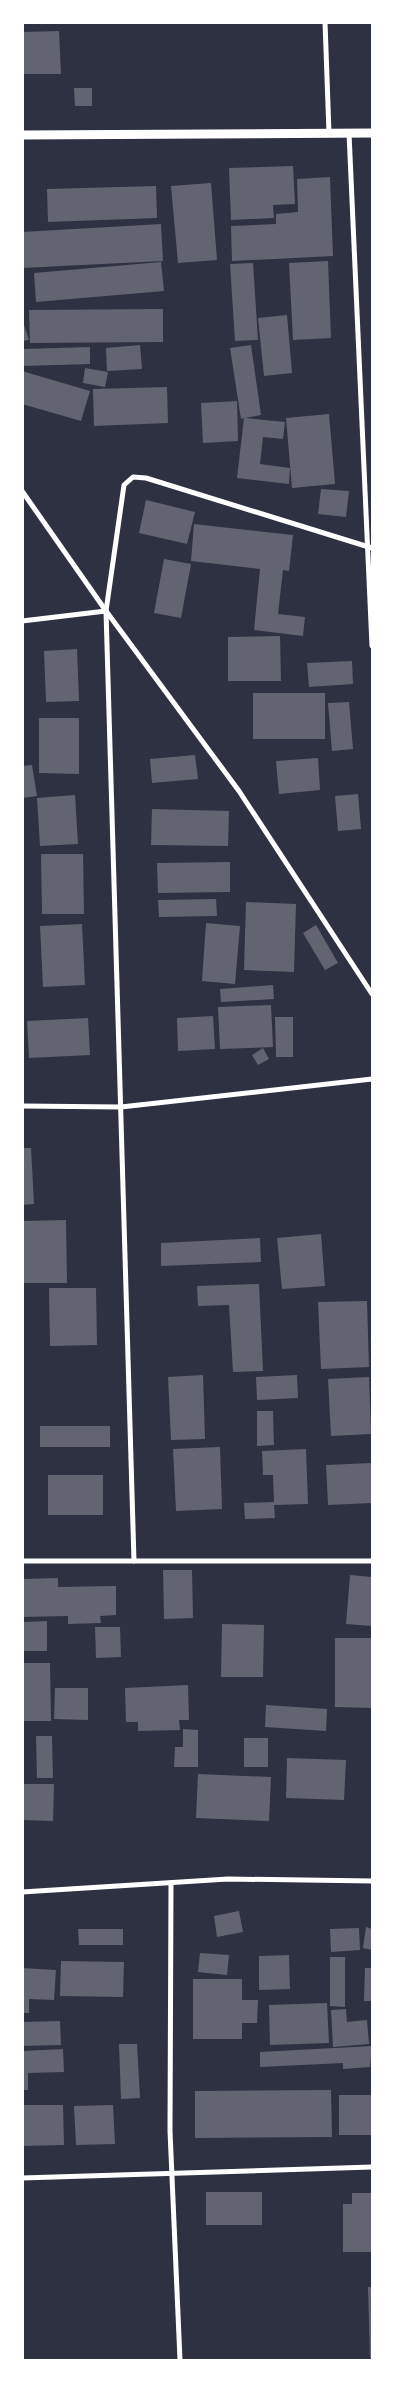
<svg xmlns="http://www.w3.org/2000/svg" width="395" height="2383" font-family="'DM Sans',sans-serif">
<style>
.building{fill:#626471}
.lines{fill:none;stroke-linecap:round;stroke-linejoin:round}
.minor{stroke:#fff;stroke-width:5}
.tertiary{stroke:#fff;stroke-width:9}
</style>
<rect width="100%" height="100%" fill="#2d3142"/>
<g class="building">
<path d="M59,31l2,43h-39v-42z"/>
<path d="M74,88h18v18h-17z"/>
<path d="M293,166l2,38 -22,1 1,13 -43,2 -2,-52z"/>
<path d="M330,177l3,79 -101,5 -1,-35 45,-2v-10l22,-2 -1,-33z"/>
<path d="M211,183l6,77 -39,3 -7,-77z"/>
<path d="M156,186l1,32 -109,4 -1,-33z"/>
<path d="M161,224l2,37 -141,7v-36z"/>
<path d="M328,261l3,77 -38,2 -4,-77z"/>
<path d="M161,262l3,29 -128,11 -2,-29z"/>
<path d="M253,263l5,77 -23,1 -5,-77z"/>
<path d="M163,309v33l-133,1 -1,-33z"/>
<path d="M287,315l5,58 -28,3 -6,-58z"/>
<path d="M22,319l7,21 -7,1z"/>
<path d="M140,345l2,24 -35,2 -1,-23z"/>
<path d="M251,345l10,70 -16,3 40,4 -2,17 -20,-2 -3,27 30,4 -1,16 -52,-6 7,-60 -3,1 -11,-71z"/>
<path d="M90,347v17l-68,2v-17z"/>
<path d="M85,368l23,4 -3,15 -22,-4z"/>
<path d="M22,371l68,20 -9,30 -59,-17z"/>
<path d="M167,387l1,36 -74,3 -1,-37z"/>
<path d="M237,401l1,40 -35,2 -2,-40z"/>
<path d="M329,414l6,70 -43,4 -6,-70z"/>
<path d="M321,489l28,2 -3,26 -28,-3z"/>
<path d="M146,500l49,12 -8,32 -48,-11z"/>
<path d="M194,524l99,11 -4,36 -6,-1 -5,44 27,3 -2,19 -49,-6 6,-61 -69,-8z"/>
<path d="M164,559l27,5 -10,54 -27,-5z"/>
<path d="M280,636l1,45h-53v-44z"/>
<path d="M77,649l2,52 -33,1 -2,-51z"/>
<path d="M352,661l1,23 -44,3 -2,-24z"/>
<rect x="253" y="693" width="72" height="46"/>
<path d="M349,702l4,47 -21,2 -4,-48z"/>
<path d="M39,718h40v56l-40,-1z"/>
<path d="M195,755l3,24 -46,4 -2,-24z"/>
<path d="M318,758l2,32 -41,4 -3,-33z"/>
<path d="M32,765l5,31 -15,2v-32z"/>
<path d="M358,794l3,35 -23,2 -3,-35z"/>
<path d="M75,795l3,49 -38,2 -3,-48z"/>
<path d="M152,809l77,2 -1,35 -77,-1z"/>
<path d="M41,854h42l1,60h-42z"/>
<path d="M230,862v30l-72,1 -1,-30z"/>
<path d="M216,899l1,17 -58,1 -1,-17z"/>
<path d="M246,902l50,2 -2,68 -50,-2z"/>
<path d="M206,923l34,3 -5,58 -33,-3z"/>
<path d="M82,924l3,61 -42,2 -3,-61z"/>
<path d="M316,925l22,38 -13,7 -22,-37z"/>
<path d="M273,985l1,14 -53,3 -1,-13z"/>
<path d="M271,1005l2,42 -53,2 -2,-42z"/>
<path d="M213,1016l2,33 -37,2 -1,-33z"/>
<path d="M275,1017h18v40h-17z"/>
<path d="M88,1018l2,37 -61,3 -2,-37z"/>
<path d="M263,1048l6,11 -11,6 -6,-10z"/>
<path d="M22,1148h9l3,56 -12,1z"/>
<path d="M66,1220l1,63h-45v-62z"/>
<path d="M321,1234l4,52 -43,3 -5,-51z"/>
<path d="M260,1238l1,24 -100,4v-23z"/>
<path d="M259,1284l4,87 -30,1 -4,-67 -31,1 -1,-20z"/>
<path d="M49,1288h47l1,57 -47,1z"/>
<path d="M367,1301l2,66 -48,2 -3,-67z"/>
<path d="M203,1375l2,64 -34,1 -3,-63z"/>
<path d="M297,1375l1,23 -41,2 -1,-23z"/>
<path d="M369,1377l2,57 -40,2 -3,-57z"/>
<path d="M257,1411h16l1,34 -17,1z"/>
<rect x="40" y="1426" width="70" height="21"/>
<path d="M220,1447l2,62 -46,2 -3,-62z"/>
<path d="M306,1449l2,55 -34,1 1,13 -30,1 -1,-16 30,-1 -1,-27h-10l-1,-24z"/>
<path d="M372,1463v40l-44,2 -2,-40z"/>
<rect x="48" y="1475" width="55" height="40"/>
<path d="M163,1570h29l1,48 -29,1z"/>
<path d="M350,1575l22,2v49l-26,-2z"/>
<path d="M58,1578v9l58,-1v29l-16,1 1,7 -33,1v-8l-46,1v-38z"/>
<path d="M47,1621v30h-24l-1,-29z"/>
<path d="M222,1624l42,1 -1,52h-42z"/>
<path d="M95,1627h25l1,30 -25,1z"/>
<path d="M335,1638h37v70l-37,-1z"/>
<path d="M22,1663h28l1,58h-29z"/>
<path d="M188,1685l1,35h-10l1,10 -42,1v-9h-12l-1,-34z"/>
<path d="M55,1688h33v32l-34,-1z"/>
<path d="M266,1705l61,4 -1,22 -61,-4z"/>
<path d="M183,1729l15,1v37h-24l1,-20h8z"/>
<path d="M36,1736h16l1,42h-16z"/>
<rect x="244" y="1738" width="24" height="29"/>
<path d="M287,1758l59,2 -2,40 -58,-2z"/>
<path d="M198,1774l73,3 -2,44 -73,-3z"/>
<path d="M22,1784h32l-1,37 -31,-1z"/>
<path d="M239,1911l4,21 -26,5 -3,-21z"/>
<path d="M366,1927l6,2v21l-9,-2z"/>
<path d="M359,1928l1,22 -29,2 -1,-23z"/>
<path d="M78,1929h45v16h-44z"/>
<path d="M200,1953l29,2 -2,20 -29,-3z"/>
<path d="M289,1955l1,34 -31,1v-34z"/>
<path d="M330,1957h15v50l-15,-1z"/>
<path d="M61,1961l63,1 -1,35 -63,-1z"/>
<path d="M22,1968l34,2 -2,30 -25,-1v14h-7z"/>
<path d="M365,1968h7v33h-8z"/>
<path d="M193,1979h49v21h16l-1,23h-15v16h-49z"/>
<path d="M327,2003l2,40 -59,2 -1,-40z"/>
<path d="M346,2009l1,13 20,-2 2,24 -36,3 -2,-37z"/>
<path d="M60,2021l1,24 -39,1v-24z"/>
<path d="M119,2044h18l3,54 -19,1z"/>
<path d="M372,2046l-2,21 -27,2v-6l-83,4v-15z"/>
<path d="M63,2049l1,23 -36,1v17h-6v-39z"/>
<path d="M331,2090l1,47 -137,1v-47z"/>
<rect x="339" y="2095" width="33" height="40"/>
<path d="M22,2105h41l1,40 -42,1z"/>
<path d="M113,2105l2,39 -39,1 -2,-39z"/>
<rect x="206" y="2192" width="56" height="33"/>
<path d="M352,2193h20v59h-29v-48h9z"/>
<path d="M368,2287h4v71h-2z"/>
</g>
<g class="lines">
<g class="minor">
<path d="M325,22l4,111"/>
<path d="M349,133l23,513"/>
<path d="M22,491l84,120 133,180 133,203"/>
<path d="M22,621l84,-10"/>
<path d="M22,1106l99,1 251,-28"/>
<path d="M22,1561h350"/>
<path d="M134,1561l-28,-950 18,-126 9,-8 13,1 226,70"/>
<path d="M171,1883l-1,248 10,229"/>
<path d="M22,1892l206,-13 144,2"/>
<path d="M22,2178l350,-11"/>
</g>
<path class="tertiary" d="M22,135l350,-2"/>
</g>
<rect width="395" height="2383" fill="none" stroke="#ffffff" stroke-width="48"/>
</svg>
